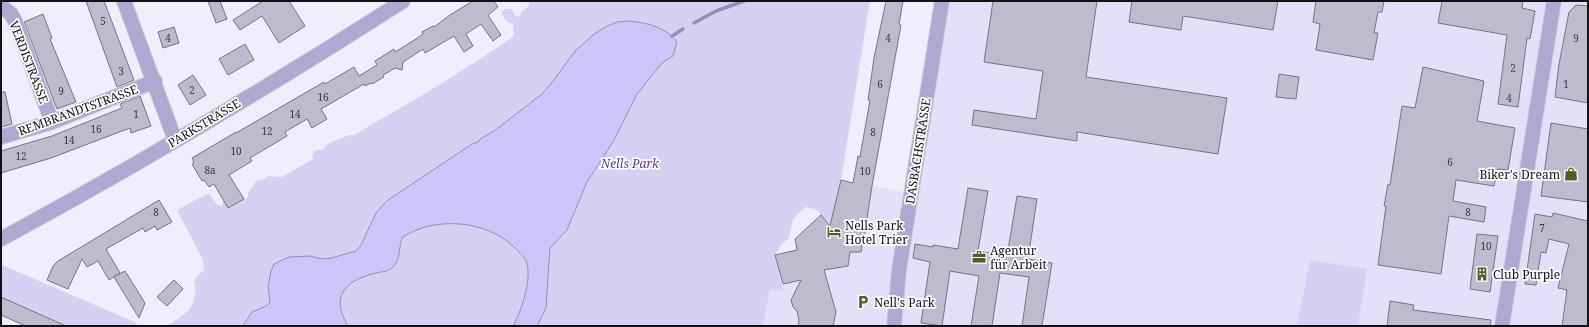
<svg xmlns="http://www.w3.org/2000/svg" width="1589" height="327" font-family="'Noto Serif',serif">
<style>
.built{fill:#e4e0fa}
.green{fill:#d6d1f2}
.water{fill:#cdc4fa;stroke:#958eb6}
.lines{fill:none;stroke-linecap:round;stroke-linejoin:round}
.stream{stroke:#958eb6;stroke-width:3.5}
.building{fill:#bdbbcd;stroke:#767384}
.minor-casing{stroke:#cccbd8;stroke-width:16}
.minor{stroke:#afa8d0;stroke-width:14}
.labels{text-anchor:middle;dominant-baseline:central;stroke-width:3.5;stroke-linejoin:round;paint-order:stroke}
.number-label{font-size:10px;fill:#3d3c44}
.street-label{font-size:12px;fill:#121117;stroke:#fdfdfd}
.park-label{font-size:12px;font-style:italic;fill:#58389e;stroke:#fdfdfd}
.poi-label{font-size:12px;fill:#121117;stroke:#fdfdfd;text-anchor:start}
</style>
<rect width="100%" height="100%" fill="#f0eefd"/>
<polygon class="built" points="935,1 1588,1 1588,326 765,326 763,324 770,290 783,290 783,284 775,255 797,250 795,239 821,215 830,226 841,180 904,192"/>
<g class="green">
<path d="M529,1H870L841,180L830,226L817,210L806,207L793,219L789,238L782,244L775,255L783,290H770L763,324L765,326H168L188,311L192,305L196,291L194,281L197,276L204,270L203,260L177,210L209,193L216,204L221,206L224,199H240L241,201L248,197V193L256,181L264,179L268,176L282,177L313,159L312,155L316,150H323L327,144L349,135H354C409,103 463,72 514,36L513,24L507,22L502,15V12L505,9H512L514,15L520,17L522,11L529,6Z"/>
<polygon points="1310,260 1367,269 1358,326 1297,326"/>
<polygon points="1,265 2,265 137,323 136,326 66,326 1,297"/>
</g>
<path class="water" d="M627,21C645,22 666,27 677,42L673,56L662,63L637,94L613,142L587,182L567,230L550,248L546,308L537,326H513C521,312 533,277 526,261C524,256 518,251 514,247C486,220 435,216 403,237C398,246 401,260 393,267C388,272 379,272 372,274C343,282 331,298 348,326H243L252,312L266,306L270,302L268,286L271,271L274,264L289,257L310,256L322,259L331,258L356,251L361,245L376,213L382,206L388,200L472,144L478,142L480,139L494,131L542,94L553,81L575,51L593,35L605,27L617,22Z"/>
<g class="lines">
<g class="stream">
<polyline points="694,23 716,11 744,1"/>
<polyline points="672,36 683,29"/>
</g>
</g>
<g class="building">
<polygon points="86,1 104,1 134,80 117,87"/>
<polygon points="208,1 220,1 227,19 216,23"/>
<polygon points="263,1 289,1 305,26 279,43 262,16 240,30 233,20"/>
<polygon points="473,1 494,1 498,7 488,15 501,35 493,41 481,24 466,34 473,46 464,52 454,36 425,53 423,49 403,62 402,70 395,68 383,75 384,77 372,84 371,83 365,86 364,84 321,109 327,119 312,128 307,119 285,132 287,136 250,158 252,161 229,175 244,199 228,208 214,184 209,187 204,180 202,181 192,164 194,163 192,158 236,132 236,133 324,82 325,84 354,67 359,76 377,65 375,61 394,49 395,52 416,39 423,34 422,32 433,26 434,27 450,15"/>
<polygon points="886,1 903,1 899,24 901,25 872,186 864,238 861,243 862,247 861,252 850,252 848,266 824,270 836,312 833,326 798,326 799,320 797,311 793,307 791,300 801,280 783,284 775,255 797,250 795,239 821,215 830,226 841,180 853,183 858,156 860,157 870,100 868,100 874,58"/>
<polygon points="993,1 1097,1 1086,77 1227,98 1218,154 1077,132 1077,141 972,125 974,110 1036,119 1043,71 984,62"/>
<polygon points="1132,1 1278,1 1273,30 1183,16 1181,30 1129,22"/>
<polygon points="1316,1 1384,1 1382,12 1378,12 1374,33 1378,33 1373,60 1316,50 1320,24 1313,22"/>
<polygon points="1442,1 1523,1 1522,8 1535,11 1530,39 1527,38 1518,107 1498,104 1507,35 1438,23"/>
<polygon points="1576,5 1588,6 1588,103 1555,97 1559,64 1569,12"/>
<polygon points="43,14 52,38 50,39 76,102 57,109 24,22"/>
<polygon points="174,27 179,43 163,48 158,32"/>
<polygon points="245,44 254,60 228,75 219,59"/>
<polygon points="1423,67 1484,81 1477,121 1515,128 1508,170 1498,169 1494,186 1456,180 1453,201 1486,207 1484,222 1449,216 1441,274 1378,265 1386,206 1384,206 1388,184 1390,185 1402,106 1415,108"/>
<polygon points="1279,74 1299,77 1296,99 1276,97"/>
<polygon points="193,75 206,95 190,105 178,85"/>
<polygon points="1,92 5,92 12,124 1,127"/>
<polygon points="140,96 151,126 131,133 130,128 51,158 1,173 1,151 52,136 122,108 120,104"/>
<polygon points="1551,123 1588,129 1588,202 1541,196"/>
<polygon points="968,188 988,191 978,251 1007,256 1017,196 1037,199 1028,259 1052,263 1042,326 1022,326 1029,277 1000,273 992,326 971,326 979,276 950,271 942,326 921,323 930,262 913,258 915,244 933,247 933,245 958,249"/>
<polygon points="159,200 172,222 157,230 155,226 145,232 143,228 106,249 120,273 109,280 98,261 87,267 82,259 68,289 47,280 53,266 58,261"/>
<polygon points="1553,213 1588,221 1588,326 1562,326 1567,290 1558,288 1569,244 1549,239 1546,253 1541,252 1536,285 1525,284 1535,214 1552,217"/>
<polygon points="1477,234 1498,236 1490,292 1470,289"/>
<polygon points="125,271 145,303 139,318 114,277"/>
<polygon points="174,280 183,289 167,306 157,297"/>
<polygon points="1,297 66,326 25,326 19,323 1,315"/>
<polygon points="1390,301 1414,305 1413,310 1491,320 1490,326 1387,326"/>
</g>
<g class="lines">
<g class="minor-casing">
<g id="minor">
<polyline points="124,1 175,140"/>
<polyline points="1,6 11,14 15,21 52,122"/>
<polyline points="1,137 52,122 155,81"/>
<path d="M1,239C138,165 272,85 403,1"/>
<polyline points="894,326 899,270 942,1"/>
<polyline points="1502,326 1554,1"/>
</g>
</g>
<use href="#minor" class="minor"/>
</g>
<defs>
<g id="shop-bare" transform="scale(1.08)"><path d="M-5-2.5h2.3a2.7 3.5 0 0 1 5.4 0H5L5.5 6h-11ZM-1.5-2.5h3a1.5 2.3 0 0 0-3 0Z" fill="#565a28" stroke="#fdfdfd" stroke-width="2.5" paint-order="stroke"/></g>
<g id="hotel-bare" transform="scale(1.08)"><path d="M-6-4.5h1.5V1H6V5H4.5V3h-9V5H-6ZM-4 0a1.8 1.8 0 1 1 3.6 0ZM.5 0V-2.5h3Q6-2.5 6 0Z" fill="#565a28" stroke="#fdfdfd" stroke-width="2.5" paint-order="stroke"/></g>
<g id="office-bare" transform="scale(1.08)"><path d="M-6-3h4V-5.5h4V-3h4V5H-6ZM-1-4.5V-3h2v-1.5ZM-6 0V1H6V0Z" fill="#565a28" stroke="#fdfdfd" stroke-width="2.5" paint-order="stroke"/></g>
<g id="building-bare" transform="scale(1.08)"><path d="M-4-6H4V6H1V3H-1V6H-4ZM-2.5-4.3h1.7v1.8h-1.7ZM.8-4.3h1.7v1.8H.8ZM-2.5-1h1.7V.8h-1.7ZM.8-1h1.7V.8H.8Z" fill="#565a28" stroke="#fdfdfd" stroke-width="2.5" paint-order="stroke"/></g>
<g id="parking-bare" transform="scale(1.08)"><path d="M-3.5-5.5H1a3.5 3.5 0 0 1 0 7H-1V5.5H-3.5ZM-1-3.4V-.6H.8a1.4 1.4 0 0 0 0-2.8Z" fill="#565a28" stroke="#fdfdfd" stroke-width="2.5" paint-order="stroke"/></g>
</defs>
<g fill-rule="evenodd">
<use href="#shop-bare" x="1571" y="174"/>
<use href="#hotel-bare" x="834" y="232"/>
<use href="#office-bare" x="979" y="257"/>
<use href="#building-bare" x="1482" y="274"/>
<use href="#parking-bare" x="863" y="302"/>
</g>
<g class="labels">
<g class="number-label">
<text x="103" y="21">5</text>
<text x="168" y="38">4</text>
<text x="888" y="38">4</text>
<text x="1576" y="38">9</text>
<text x="1513" y="68">2</text>
<text x="121" y="71">3</text>
<text x="880" y="84">6</text>
<text x="1566" y="84">1</text>
<text x="192" y="90">2</text>
<text x="61" y="91">9</text>
<text x="323" y="97">16</text>
<text x="1509" y="98">4</text>
<text x="136" y="114">1</text>
<text x="295" y="114">14</text>
<text x="96" y="129">16</text>
<text x="267" y="131">12</text>
<text x="873" y="132">8</text>
<text x="69" y="140">14</text>
<text x="236" y="151">10</text>
<text x="21" y="156">12</text>
<text x="1450" y="162">6</text>
<text x="210" y="170">8a</text>
<text x="865" y="171">10</text>
<text x="156" y="212">8</text>
<text x="1468" y="212">8</text>
<text x="1542" y="228">7</text>
<text x="1486" y="246">10</text>
</g>
<g class="street-label">
<text transform="translate(29 62) rotate(69)">VERDISTRASSE</text>
<text transform="translate(78 110) rotate(-20)">REMBRANDTSTRASSE</text>
<text transform="translate(204 123) rotate(-31)">PARKSTRASSE</text>
<text transform="translate(918 151) rotate(-81)">DASBACHSTRASSE</text>
</g>
<g class="park-label">
<text x="630" y="163">Nells Park</text>
</g>
<g class="poi-label">
<text x="1560" y="174" text-anchor="end">Biker's Dream</text>
<text x="845" y="225">Nells Park<tspan x="845" dy="14">Hotel Trier</tspan></text>
<text x="990" y="250">Agentur<tspan x="990" dy="14">für Arbeit</tspan></text>
<text x="1493" y="274">Club Purple</text>
<text x="874" y="302">Nell's Park</text>
</g>
</g>
<rect width="1589" height="327" fill="none" stroke="#121117" stroke-width="4"/>
</svg>
